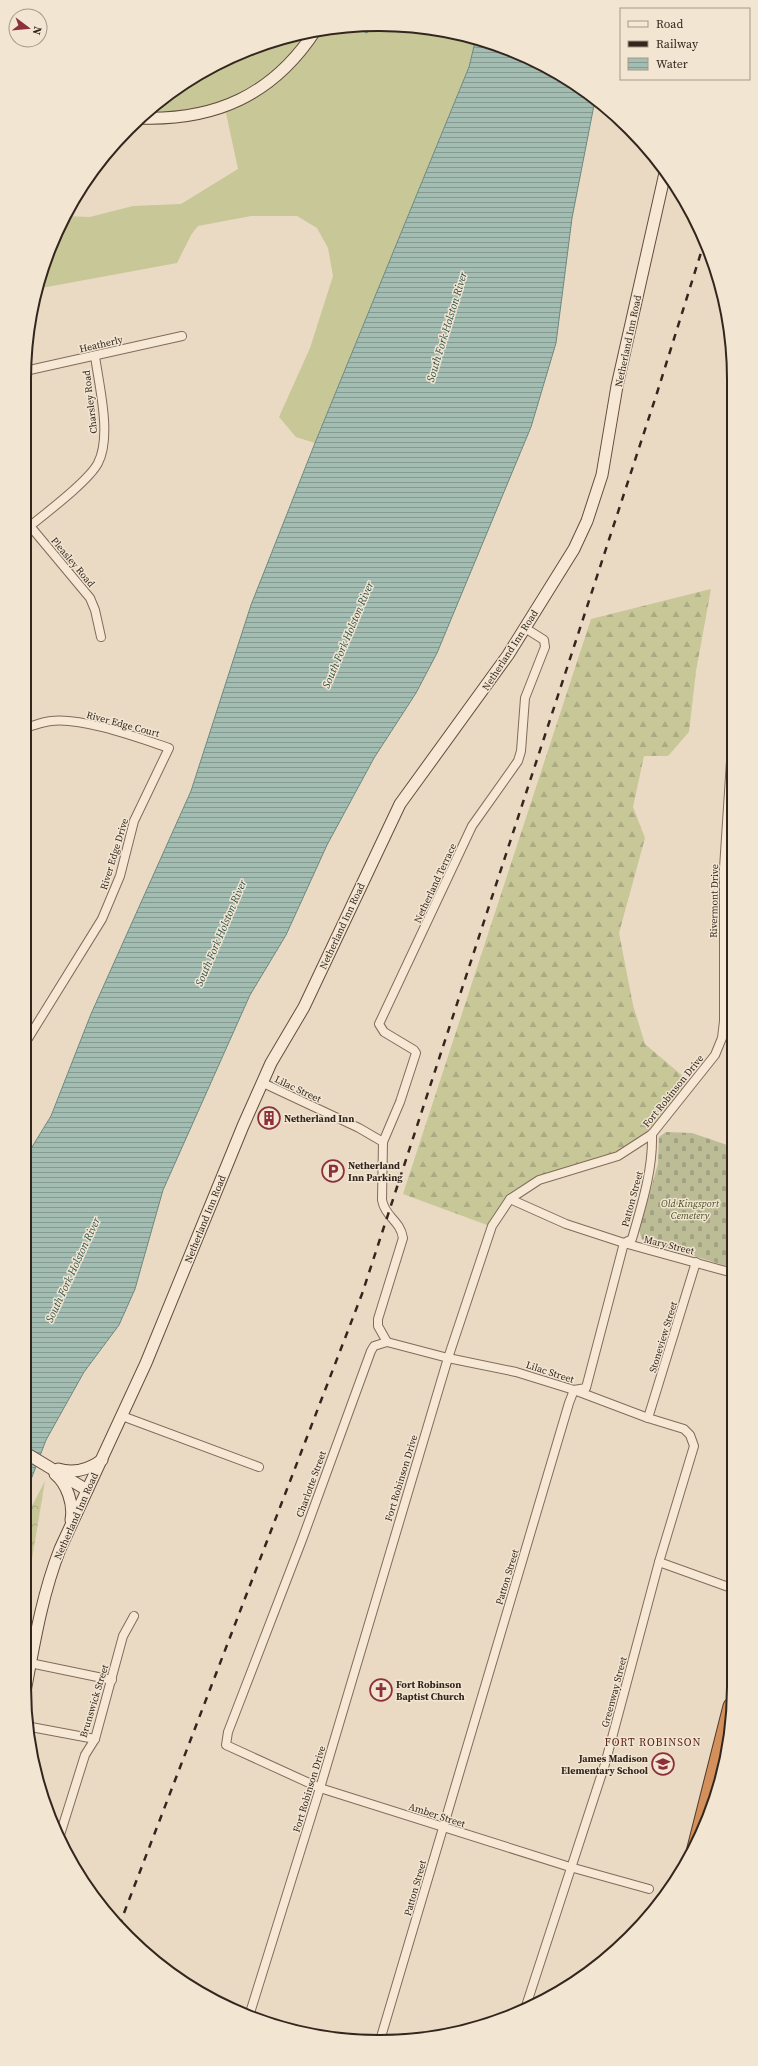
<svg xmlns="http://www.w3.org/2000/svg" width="758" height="2066" font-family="'Source Serif 4',serif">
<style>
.grass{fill:#c7c798}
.forest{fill:url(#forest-firs)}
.cemetery{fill:url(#cemetery-stones)}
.park{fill:url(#park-crowns)}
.water{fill:url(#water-rules);stroke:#6c8a7f}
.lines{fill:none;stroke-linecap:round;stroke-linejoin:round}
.street-casing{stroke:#826b5b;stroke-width:10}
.secondary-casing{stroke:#644d3e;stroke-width:13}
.highway-casing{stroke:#503b2f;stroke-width:17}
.street{stroke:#f6e8d5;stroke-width:8}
.secondary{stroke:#f6e8d5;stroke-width:11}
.highway{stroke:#d3905a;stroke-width:15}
.rail{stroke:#33261e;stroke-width:2.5;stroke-dasharray:7 7;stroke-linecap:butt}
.labels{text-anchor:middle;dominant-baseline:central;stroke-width:3;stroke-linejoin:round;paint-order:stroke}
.street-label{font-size:10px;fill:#33261e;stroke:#f2e5d1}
.poi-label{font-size:10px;font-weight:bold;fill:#33261e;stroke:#f2e5d1;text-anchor:start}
.park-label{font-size:10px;font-style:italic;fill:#494e26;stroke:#f2e5d1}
.water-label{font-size:11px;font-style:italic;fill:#2e524c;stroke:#f2e5d1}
.neighbourhood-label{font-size:11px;letter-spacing:1px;fill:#5c2721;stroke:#f2e5d1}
.rim{fill:none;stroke:#33261e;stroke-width:2}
</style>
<defs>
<pattern id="forest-firs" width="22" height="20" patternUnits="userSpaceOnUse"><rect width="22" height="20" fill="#c7c798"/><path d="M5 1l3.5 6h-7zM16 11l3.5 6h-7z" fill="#abab83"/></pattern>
<pattern id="cemetery-stones" width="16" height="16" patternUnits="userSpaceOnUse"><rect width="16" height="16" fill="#bcbc96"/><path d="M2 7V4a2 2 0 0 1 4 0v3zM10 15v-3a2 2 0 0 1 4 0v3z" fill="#a2a181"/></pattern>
<pattern id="park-crowns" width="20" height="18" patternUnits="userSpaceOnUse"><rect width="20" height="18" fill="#c7c798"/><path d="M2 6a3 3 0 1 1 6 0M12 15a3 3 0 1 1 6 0" fill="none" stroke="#abab83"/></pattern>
<pattern id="water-rules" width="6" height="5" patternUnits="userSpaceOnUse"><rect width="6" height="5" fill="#a4bdb3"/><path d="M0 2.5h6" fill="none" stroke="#869991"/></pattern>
</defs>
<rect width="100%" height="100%" fill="#eadac3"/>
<path class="grass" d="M402,25L476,38L469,67L315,443L296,437L279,417L310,348L333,276L328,248L317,228L297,216H251L198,226L191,235L177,263L36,289L64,216L90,217L133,206L181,204L238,169L226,113L171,124L133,125C183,72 261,38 332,27C355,24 380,26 402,25Z"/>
<polygon class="forest" points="711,589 696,671 689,732 668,756 644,756 633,807 645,838 619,933 633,1005 645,1044 692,1084 636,1146 539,1180 510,1199 487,1225 403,1194 591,619"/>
<polygon class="cemetery" points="666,1132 692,1133 733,1147 733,1268 642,1240 639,1230 658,1164 659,1137"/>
<polygon class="park" points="45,1481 24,1607 24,1521"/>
<g class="water">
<polygon points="352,26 370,26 367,33"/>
<polygon points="476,38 576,84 595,100 572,218 556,343 531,427 437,653 416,693 374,758 327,845 286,935 250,995 163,1190 135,1289 119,1325 84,1372 46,1440 24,1498 24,1160 51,1116 91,1014 191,791 251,605 315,443 469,67"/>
</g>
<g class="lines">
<g class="street-casing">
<g id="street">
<polyline points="25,371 182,336"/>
<polyline points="30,526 90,598 95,610 101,637"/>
<path d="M24,531C42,516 89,481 98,463C112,436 99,386 95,356"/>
<path d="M24,728C33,726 42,722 51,721C82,717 139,738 169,748L134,821L120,876L102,919L24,1045"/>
<path d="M263,1083L359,1128L383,1142L382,1200C385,1217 400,1220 403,1238L378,1319V1326L387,1342L374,1346L371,1351L302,1540L228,1732L226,1745L320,1788L570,1867L649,1889"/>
<polyline points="383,1142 400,1102 416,1053 414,1050 384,1032 379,1024 472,826 518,761 521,751 525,698 545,647 544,640 525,628"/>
<polyline points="510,1199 566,1224 624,1243 733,1273"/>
<polyline points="387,1342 448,1358 516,1372 574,1390 648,1418 684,1429 690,1435 694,1446 659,1562 605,1764 525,2009"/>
<polyline points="122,1416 259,1467"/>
<polyline points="648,1418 696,1262"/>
<polyline points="659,1562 734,1589"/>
<polyline points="30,1663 112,1680"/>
<polyline points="31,1727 95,1739"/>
<polyline points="59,1838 85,1755 95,1739 123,1636 134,1616"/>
<polyline points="249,2016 320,1788 448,1358 492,1226 510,1199 539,1180 618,1156 652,1134 715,1055 722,1038 724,1021 724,868 732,746"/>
<path d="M381,2037L569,1403L574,1390L586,1388L624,1243L632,1239C642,1204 653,1170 652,1134"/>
</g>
</g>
<g class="secondary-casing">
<g id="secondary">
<path d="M139,118C215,121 273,95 315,31"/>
<polyline points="24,1452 87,1490"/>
<path d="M58,1469C74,1474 88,1470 102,1460"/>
<path d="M55,1474C67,1484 74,1504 71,1520"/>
<path d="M25,1692C34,1644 42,1595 60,1549L146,1363L243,1126L271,1063L304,1007L400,804L508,655L574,549L587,521L602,475L617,386L665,173"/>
</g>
</g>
<g class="highway-casing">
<polyline id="highway" points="695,1848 731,1706"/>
</g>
<use href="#street" class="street"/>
<use href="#secondary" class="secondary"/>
<use href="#highway" class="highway"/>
<polyline class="rail" points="119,1926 362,1294 657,393 704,243"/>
</g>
<defs>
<g id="building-ring" transform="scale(1.15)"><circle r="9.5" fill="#f2e5d1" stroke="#8c303b" stroke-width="1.5"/><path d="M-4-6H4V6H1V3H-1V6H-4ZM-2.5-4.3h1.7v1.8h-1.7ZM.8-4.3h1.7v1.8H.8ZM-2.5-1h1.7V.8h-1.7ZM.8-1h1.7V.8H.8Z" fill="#8c303b"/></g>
<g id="parking-ring" transform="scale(1.15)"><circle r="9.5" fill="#f2e5d1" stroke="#8c303b" stroke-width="1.5"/><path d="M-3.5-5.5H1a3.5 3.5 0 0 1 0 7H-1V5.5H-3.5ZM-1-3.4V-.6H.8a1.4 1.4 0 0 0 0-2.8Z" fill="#8c303b"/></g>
<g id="church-ring" transform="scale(1.15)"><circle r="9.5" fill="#f2e5d1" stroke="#8c303b" stroke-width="1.5"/><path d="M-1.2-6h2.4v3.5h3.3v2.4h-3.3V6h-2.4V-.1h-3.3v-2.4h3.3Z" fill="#8c303b"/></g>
<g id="school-ring" transform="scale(1.15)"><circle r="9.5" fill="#f2e5d1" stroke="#8c303b" stroke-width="1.5"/><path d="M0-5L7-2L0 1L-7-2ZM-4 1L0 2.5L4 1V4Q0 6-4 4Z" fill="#8c303b"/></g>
</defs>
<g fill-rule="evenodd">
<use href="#building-ring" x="269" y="1118"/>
<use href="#parking-ring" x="333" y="1171"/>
<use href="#church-ring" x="381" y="1690"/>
<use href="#school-ring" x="663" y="1764"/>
</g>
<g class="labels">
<g class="street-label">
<text transform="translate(628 341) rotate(-78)">Netherland Inn Road</text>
<text transform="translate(101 344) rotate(-13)">Heatherly</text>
<text transform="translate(90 402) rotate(-97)">Charsley Road</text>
<text transform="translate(73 562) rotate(50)">Pleasley Road</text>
<text transform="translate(510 650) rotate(-57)">Netherland Inn Road</text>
<text transform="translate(123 724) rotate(15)">River Edge Court</text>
<text transform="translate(114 854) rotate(-73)">River Edge Drive</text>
<text transform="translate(435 883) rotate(-65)">Netherland Terrace</text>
<text transform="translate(714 901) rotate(-89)">Rivermont Drive</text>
<text transform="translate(342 926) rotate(-65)">Netherland Inn Road</text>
<text transform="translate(298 1089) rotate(25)">Lilac Street</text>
<text transform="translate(673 1091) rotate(-51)">Fort Robinson Drive</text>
<text transform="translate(632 1199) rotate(-75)">Patton Street</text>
<text transform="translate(205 1219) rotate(-68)">Netherland Inn Road</text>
<text transform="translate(669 1245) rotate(14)">Mary Street</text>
<text transform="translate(663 1337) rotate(-73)">Stoneview Street</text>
<text transform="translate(550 1372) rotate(18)">Lilac Street</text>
<text transform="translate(401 1478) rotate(-73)">Fort Robinson Drive</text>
<text transform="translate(311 1484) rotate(-70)">Charlotte Street</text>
<text transform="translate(76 1516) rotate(-66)">Netherland Inn Road</text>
<text transform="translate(507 1577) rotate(-73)">Patton Street</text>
<text transform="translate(614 1692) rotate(-75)">Greenway Street</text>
<text transform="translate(94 1701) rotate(-73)">Brunswick Street</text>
<text transform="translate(309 1789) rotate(-73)">Fort Robinson Drive</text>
<text transform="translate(437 1815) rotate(18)">Amber Street</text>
<text transform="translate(415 1888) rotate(-74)">Patton Street</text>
</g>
<g class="poi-label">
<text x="284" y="1118">Netherland Inn</text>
<text x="348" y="1165">Netherland<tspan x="348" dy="12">Inn Parking</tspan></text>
<text x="396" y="1684">Fort Robinson<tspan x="396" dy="12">Baptist Church</tspan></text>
<text x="648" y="1758" text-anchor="end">James Madison<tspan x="648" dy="12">Elementary School</tspan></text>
</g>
<g class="park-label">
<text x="690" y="1203">Old Kingsport<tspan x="690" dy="12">Cemetery</tspan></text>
</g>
<g class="water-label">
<text transform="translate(447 327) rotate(-73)">South Fork Holston River</text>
<text transform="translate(348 635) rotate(-67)">South Fork Holston River</text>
<text transform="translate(221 933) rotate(-67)">South Fork Holston River</text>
<text transform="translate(73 1270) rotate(-65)">South Fork Holston River</text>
</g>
<g class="neighbourhood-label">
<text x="653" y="1742">FORT ROBINSON</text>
</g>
</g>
<path d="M0 0H758V2066H0ZM379 31H379A348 348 0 0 1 727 379V1687A348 348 0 0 1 379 2035H379A348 348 0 0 1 31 1687V379A348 348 0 0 1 379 31Z" fill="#f2e5d1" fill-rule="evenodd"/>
<path class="rim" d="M379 31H379A348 348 0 0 1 727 379V1687A348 348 0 0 1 379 2035H379A348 348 0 0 1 31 1687V379A348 348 0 0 1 379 31Z"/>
<rect x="620" y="8" width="130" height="72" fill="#f2e5d1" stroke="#a69989"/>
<rect x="628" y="21" width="20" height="6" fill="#f6e8d5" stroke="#a69989"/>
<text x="656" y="28" font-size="12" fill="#33261e">Road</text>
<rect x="628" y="41" width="20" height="6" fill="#33261e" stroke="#a69989"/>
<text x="656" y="48" font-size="12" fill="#33261e">Railway</text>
<rect x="628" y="58" width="20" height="12" fill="url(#water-rules)" stroke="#a69989"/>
<text x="656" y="68" font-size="12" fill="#33261e">Water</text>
<g transform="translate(28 28) rotate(106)"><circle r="19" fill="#f2e5d1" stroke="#a69989"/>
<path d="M0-3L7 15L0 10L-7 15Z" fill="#8c303b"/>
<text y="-6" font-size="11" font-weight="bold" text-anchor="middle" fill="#33261e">N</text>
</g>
</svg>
